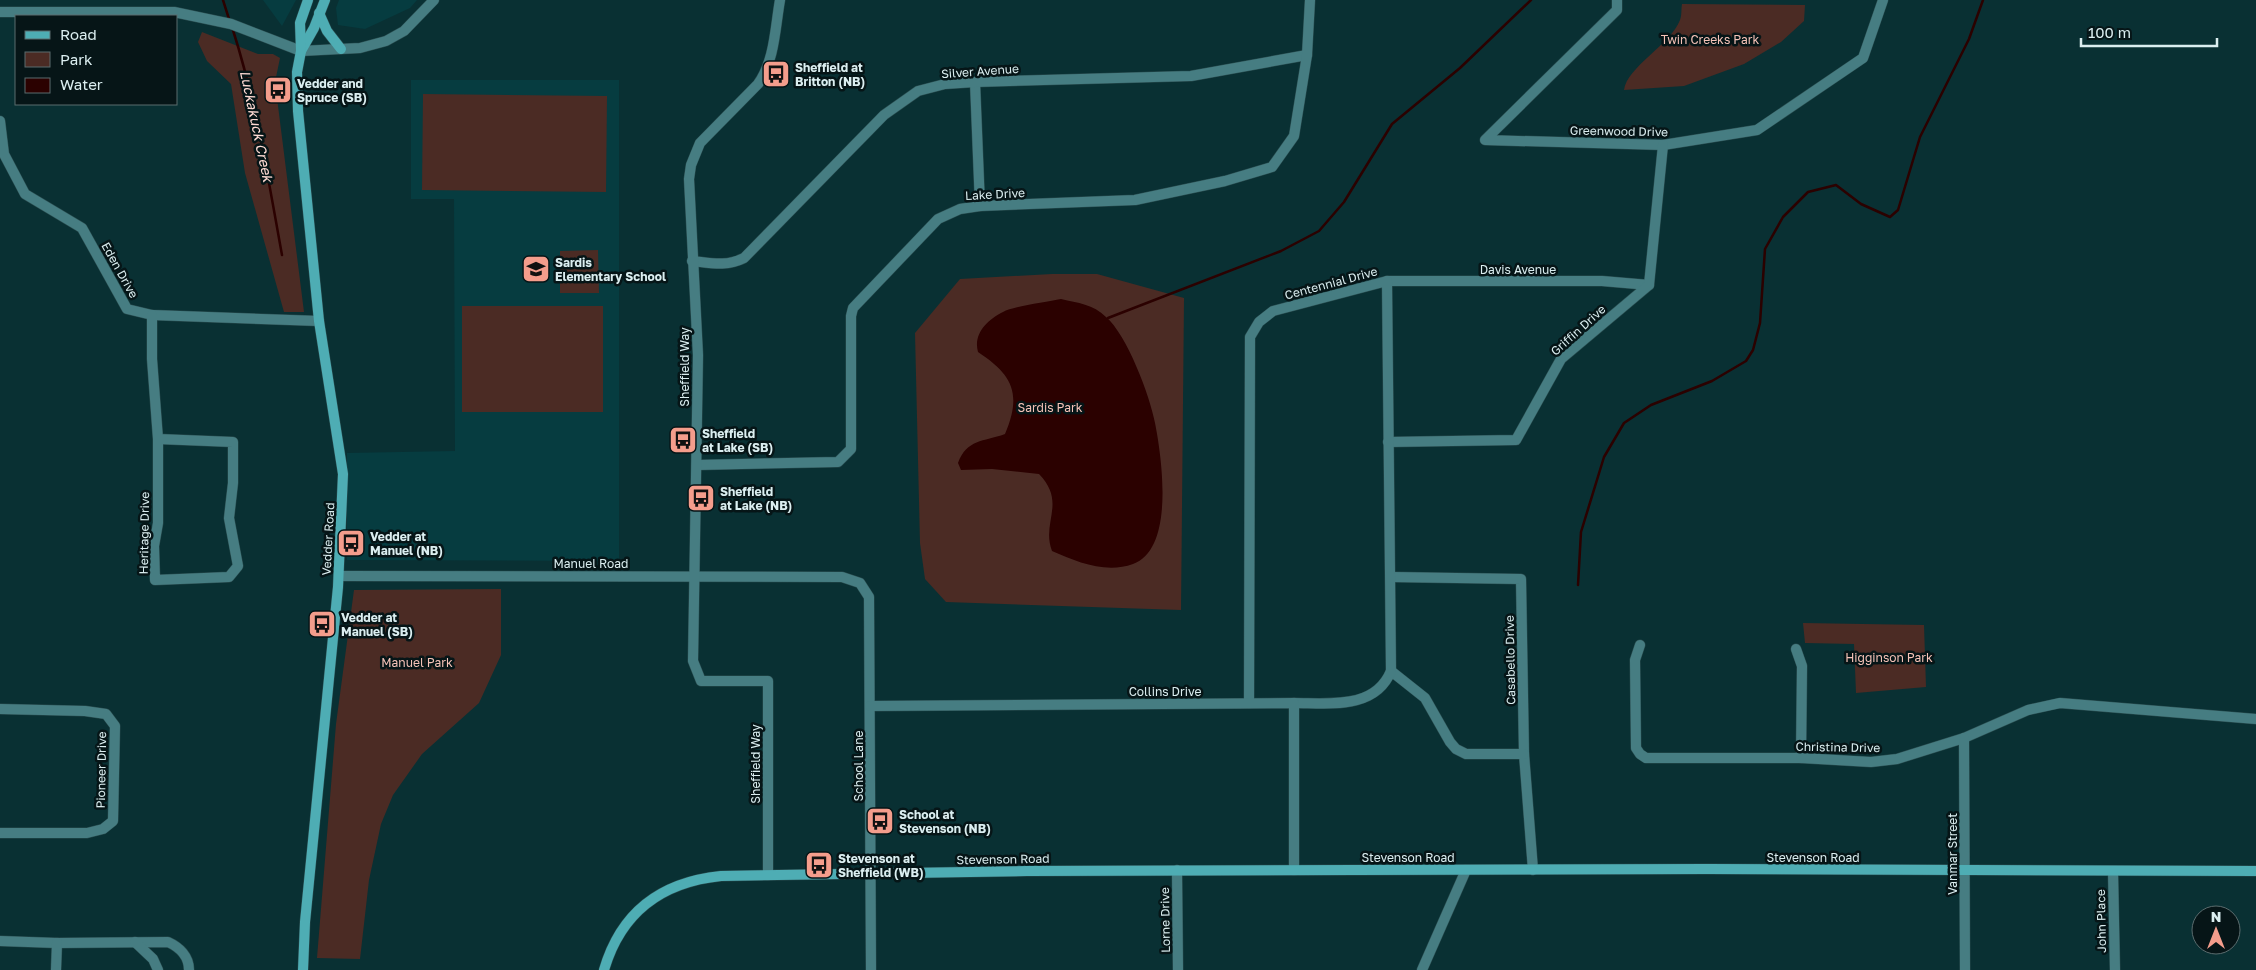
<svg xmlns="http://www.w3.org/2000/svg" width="2256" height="970" font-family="'Golos Text',sans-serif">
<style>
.built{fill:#063c40}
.green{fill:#4b2b24}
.water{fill:#2b0100}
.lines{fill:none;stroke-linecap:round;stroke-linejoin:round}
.stream{stroke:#2b0100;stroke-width:2.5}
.street-casing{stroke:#2b4e51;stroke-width:11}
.secondary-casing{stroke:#2b4e51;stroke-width:11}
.street{stroke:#467d82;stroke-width:10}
.secondary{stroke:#4eadb4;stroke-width:10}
.labels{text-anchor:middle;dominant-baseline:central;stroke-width:5;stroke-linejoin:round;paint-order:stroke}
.park-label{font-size:12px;fill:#f6c3b8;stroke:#061517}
.poi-label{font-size:12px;font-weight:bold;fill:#dbeef0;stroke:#061517;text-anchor:start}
.street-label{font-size:12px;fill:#dbeef0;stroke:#061517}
.water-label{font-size:14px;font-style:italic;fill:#fedad3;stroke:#061517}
</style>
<rect width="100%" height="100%" fill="#093033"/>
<g class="built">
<polygon points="263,0 296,0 282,26"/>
<polygon points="339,0 417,0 410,8 365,29 338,25 336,8"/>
<polygon points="411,80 619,80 619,561 347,560 347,453 455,451 454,199 411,199"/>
</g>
<g class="green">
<path d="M1682,4L1805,5L1804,21L1781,42L1744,64L1684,86L1624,90C1627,67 1671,44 1680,20C1682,15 1681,9 1682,4Z"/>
<polygon points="202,32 258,54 273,54 280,58 275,82 304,312 284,312 245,173 231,84 207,61 198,42"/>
<polygon points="423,94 607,96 606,192 422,190"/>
<polygon points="598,250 599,293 560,293 560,251"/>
<polygon points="1052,274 1097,274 1184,298 1181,610 946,602 925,579 920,543 915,333 960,279"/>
<rect x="462" y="306" width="141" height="106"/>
<polygon points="501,589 501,655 479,703 422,754 393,795 381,824 369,880 360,959 317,958 336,724 354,590"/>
<polygon points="1803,623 1924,625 1926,687 1856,693 1854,644 1805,643"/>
</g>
<path class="water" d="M1061,299C1078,303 1093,304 1106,317C1127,335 1150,396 1155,423C1162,458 1175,549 1133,564C1106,574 1077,562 1052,551C1041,522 1067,503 1039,474L992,469L961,470L958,463C967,439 983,442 1005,434C1022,394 1013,375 978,352C973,334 987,320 1003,312C1014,306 1047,302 1061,299Z"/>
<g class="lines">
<g class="stream">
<polyline points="223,0 229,19"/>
<path d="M232,27C256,101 268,178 282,255"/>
<polyline points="1108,318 1281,251 1319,231 1344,202 1392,124 1460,68 1531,0"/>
<polyline points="1578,585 1581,532 1604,457 1624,423 1651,405 1712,381 1746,361 1753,350 1760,323 1765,249 1783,217 1808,192 1836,185 1861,204 1890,217 1898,210 1920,137 1969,39 1983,0"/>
</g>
<g class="street-casing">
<g id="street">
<polyline points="1617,0 1617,10 1485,140 1663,145 1757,130 1863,58 1883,0"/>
<polyline points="0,12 174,12 231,24 301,51 360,48 386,41 404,31 434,0"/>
<polyline points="975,82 980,206"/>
<polyline points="0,121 4,154 25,194 82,228 127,309 152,315 319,321"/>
<path d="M692,261C711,263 726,267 744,258L884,115L918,91L945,84L975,82L1191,76L1307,55"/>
<polyline points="1387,281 1602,281 1649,285"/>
<polyline points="152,315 152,359 158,439 158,523 154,546 155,580 229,577 238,566 229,518 233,483 233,442 158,439"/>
<polyline points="1388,442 1516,440 1561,359 1649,285 1663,145"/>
<polyline points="697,465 838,462 851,449 851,316 853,308 938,219 960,209 980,206 1135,200 1225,181 1272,167 1294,136 1307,55 1310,0"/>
<polyline points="339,576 842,577 860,583 869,597 871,970"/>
<polyline points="1391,577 1521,579 1524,754 1533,870"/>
<polyline points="1640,645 1635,660 1636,748 1640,754 1646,758 1801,758 1871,762 1897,759 1964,738 2028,710 2060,703 2256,719"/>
<polyline points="1796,649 1802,666 1801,758"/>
<polyline points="1391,671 1425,698 1450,742 1456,749 1466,754 1524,754"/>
<path d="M1249,703L1250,337L1259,322L1273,311L1387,281L1391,671C1375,710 1329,703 1294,703"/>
<polyline points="870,706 1294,703 1294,870"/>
<polyline points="0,709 85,711 106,714 115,726 113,821 103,829 87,833 0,833"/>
<polyline points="1964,738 1965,970"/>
<polyline points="1177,870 1178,970"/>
<polyline points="2113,871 2115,970"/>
<path d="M768,875V681H701L693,661L698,355L689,179L691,165L700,143L758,84C775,60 775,28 780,0"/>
<path d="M0,941L57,943L168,942C179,947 189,956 189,970"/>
<polyline points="135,942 153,959 158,970"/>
<polyline points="56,970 57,943"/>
<polyline points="1422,970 1466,870"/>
</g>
</g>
<g class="secondary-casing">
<g id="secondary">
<polyline points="319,13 327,31 341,49"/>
<polyline points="301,51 314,28 325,0"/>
<polyline points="303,970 305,922 338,587 343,474 319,321 298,111 297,72 301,51 300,23 308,0"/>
<path d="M604,970C621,912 662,882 721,876L1027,871L1707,869L2256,871"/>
</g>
</g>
<use href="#street" class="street"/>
<use href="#secondary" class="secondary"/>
</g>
<defs>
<g id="bus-square" transform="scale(1.4375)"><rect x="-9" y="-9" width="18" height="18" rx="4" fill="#f49d8c" stroke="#061517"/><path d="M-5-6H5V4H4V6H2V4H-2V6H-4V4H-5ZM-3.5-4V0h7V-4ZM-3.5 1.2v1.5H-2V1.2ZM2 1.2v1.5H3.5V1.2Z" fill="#111"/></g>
<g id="school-square" transform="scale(1.4375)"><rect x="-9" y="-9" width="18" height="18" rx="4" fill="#f49d8c" stroke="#061517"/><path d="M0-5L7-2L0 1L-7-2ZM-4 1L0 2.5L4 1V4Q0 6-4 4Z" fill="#111"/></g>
</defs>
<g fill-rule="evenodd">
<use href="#bus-square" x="776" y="74"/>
<use href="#bus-square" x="278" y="90"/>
<use href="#school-square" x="536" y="269"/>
<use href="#bus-square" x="683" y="440"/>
<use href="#bus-square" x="701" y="498"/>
<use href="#bus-square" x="351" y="543"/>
<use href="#bus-square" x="322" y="624"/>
<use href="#bus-square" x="880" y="821"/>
<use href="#bus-square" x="819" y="865"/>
</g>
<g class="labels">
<g class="park-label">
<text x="1710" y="39">Twin Creeks Park</text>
<text x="1050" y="407">Sardis Park</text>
<text x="1889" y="657">Higginson Park</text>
<text x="417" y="662">Manuel Park</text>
</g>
<g class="poi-label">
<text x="795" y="67">Sheffield at<tspan x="795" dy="14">Britton (NB)</tspan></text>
<text x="297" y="83">Vedder and<tspan x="297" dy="14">Spruce (SB)</tspan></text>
<text x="555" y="262">Sardis<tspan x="555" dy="14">Elementary School</tspan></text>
<text x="702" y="433">Sheffield<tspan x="702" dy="14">at Lake (SB)</tspan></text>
<text x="720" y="491">Sheffield<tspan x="720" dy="14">at Lake (NB)</tspan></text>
<text x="370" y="536">Vedder at<tspan x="370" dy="14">Manuel (NB)</tspan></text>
<text x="341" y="617">Vedder at<tspan x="341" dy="14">Manuel (SB)</tspan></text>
<text x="899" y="814">School at<tspan x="899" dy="14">Stevenson (NB)</tspan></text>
<text x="838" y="858">Stevenson at<tspan x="838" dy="14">Sheffield (WB)</tspan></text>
</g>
<g class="street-label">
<text transform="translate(980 71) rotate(-4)">Silver Avenue</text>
<text transform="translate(1619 131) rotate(1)">Greenwood Drive</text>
<text transform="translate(995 194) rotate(-3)">Lake Drive</text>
<text x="1518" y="269">Davis Avenue</text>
<text transform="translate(120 270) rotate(61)">Eden Drive</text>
<text transform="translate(1331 283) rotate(-15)">Centennial Drive</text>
<text transform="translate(1578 330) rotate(-42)">Griffin Drive</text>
<text transform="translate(684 367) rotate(-90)">Sheffield Way</text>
<text transform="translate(144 533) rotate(-89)">Heritage Drive</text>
<text transform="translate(328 539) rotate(-87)">Vedder Road</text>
<text x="591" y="563">Manuel Road</text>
<text transform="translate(1510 660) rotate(-91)">Casabello Drive</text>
<text x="1165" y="691">Collins Drive</text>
<text transform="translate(1838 747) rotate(1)">Christina Drive</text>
<text transform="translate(755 764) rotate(-90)">Sheffield Way</text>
<text transform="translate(858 766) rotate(-90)">School Lane</text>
<text transform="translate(101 770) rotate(-89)">Pioneer Drive</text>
<text transform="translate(1952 854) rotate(-90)">Vanmar Street</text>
<text x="1408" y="857">Stevenson Road</text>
<text x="1813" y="857">Stevenson Road</text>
<text transform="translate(1003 859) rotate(-1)">Stevenson Road</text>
<text transform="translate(1165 920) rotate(-91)">Lorne Drive</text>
<text transform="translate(2101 921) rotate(-91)">John Place</text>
</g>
<g class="water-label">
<text transform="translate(257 126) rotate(78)">Luckakuck Creek</text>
</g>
</g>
<rect x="15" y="15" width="162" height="90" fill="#061517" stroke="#5b6c6e"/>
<rect x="25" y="31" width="25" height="8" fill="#4eadb4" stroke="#5b6c6e"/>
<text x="60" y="40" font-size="15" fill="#dbeef0">Road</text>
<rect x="25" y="52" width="25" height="15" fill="#4b2b24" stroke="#5b6c6e"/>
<text x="60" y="65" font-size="15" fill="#dbeef0">Park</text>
<rect x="25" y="78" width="25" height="15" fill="#2b0100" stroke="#5b6c6e"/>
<text x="60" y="90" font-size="15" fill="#dbeef0">Water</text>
<g transform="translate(2216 930)"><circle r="24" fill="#061517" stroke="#5b6c6e"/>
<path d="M0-4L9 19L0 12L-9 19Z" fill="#f49d8c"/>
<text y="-8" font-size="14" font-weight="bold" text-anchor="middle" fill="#dbeef0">N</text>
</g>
<path d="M2081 38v8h136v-8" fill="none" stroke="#dbeef0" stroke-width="2.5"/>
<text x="2088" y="38" font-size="15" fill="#dbeef0" stroke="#061517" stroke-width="4" paint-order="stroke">100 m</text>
</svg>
